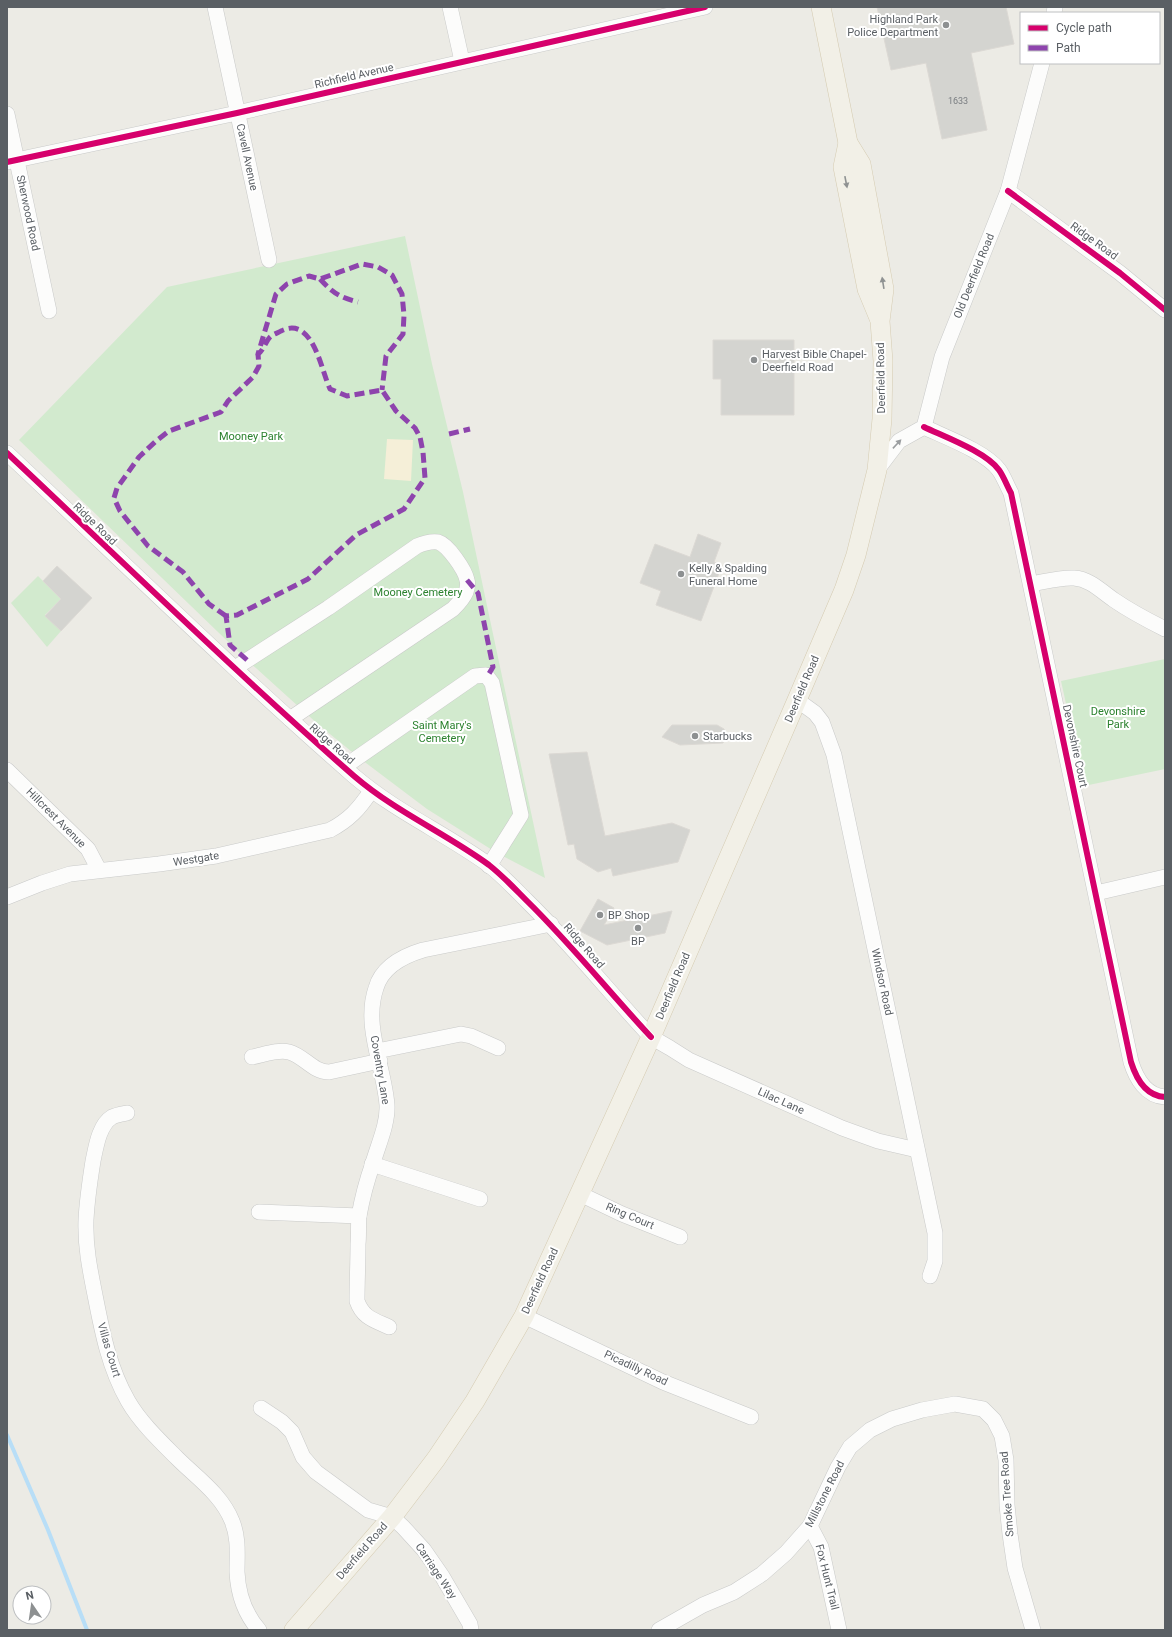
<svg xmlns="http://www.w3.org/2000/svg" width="1172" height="1637" font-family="Roboto,sans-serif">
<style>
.green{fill:#d2eace}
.sand{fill:#f5efd8}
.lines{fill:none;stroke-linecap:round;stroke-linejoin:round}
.stream{stroke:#b8def7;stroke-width:4}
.building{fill:#d4d4d0;stroke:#dcd9d4}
.minor-casing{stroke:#c9cac9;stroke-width:16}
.major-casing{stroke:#d5cbb1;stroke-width:20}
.minor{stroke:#fcfcfb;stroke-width:15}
.major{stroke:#f2f0e7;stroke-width:19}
.quiet{stroke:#8e44ad;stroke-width:5;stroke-dasharray:10 5;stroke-linecap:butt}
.cycleway-casing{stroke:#fff;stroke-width:8}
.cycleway{stroke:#d6006c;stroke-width:6}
.oneway{fill:#8f9292}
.oneway2{fill:#9b9ea0}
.poi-dot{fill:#8d9091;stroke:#fff;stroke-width:1.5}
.labels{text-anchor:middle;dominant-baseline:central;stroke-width:4;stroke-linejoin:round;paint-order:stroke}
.number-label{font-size:9px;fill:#797d80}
.poi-label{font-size:11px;fill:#5a5f64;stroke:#fff;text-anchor:start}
.street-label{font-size:11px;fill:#5a5f64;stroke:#fff}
.park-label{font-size:11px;fill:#2c822f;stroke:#fff}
</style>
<rect width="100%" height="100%" fill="#ecebe5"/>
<g class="green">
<polygon points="405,236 432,364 463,492 489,615 545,878 497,853 427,809 362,760 320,726 247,660 19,440 167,287"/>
<polygon points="38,576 61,599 45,615 61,631 47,647 11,603"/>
<polygon points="1165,659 1165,769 1084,786 1061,681"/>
</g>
<polygon class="sand" points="387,439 413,440 411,481 384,479"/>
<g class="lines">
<polyline class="stream" points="7,1435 48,1530 87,1630"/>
</g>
<g class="building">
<polygon points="877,7 1006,7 1014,44 971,53 987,130 942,139 926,63 891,70"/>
<polygon points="713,340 794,340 794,415 721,415 721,379 713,379"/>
<polygon points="698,534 721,543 714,562 722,565 701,621 656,605 661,591 640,583 655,544 690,557"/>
<polygon points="57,566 92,598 61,631 45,616 61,599 43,581"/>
<polygon points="672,725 717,725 724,729 726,737 723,743 680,745 662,737"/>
<polygon points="587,752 605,836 672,823 690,830 678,862 613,876 611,868 598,872 577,859 574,844 568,845 549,754"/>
<polygon points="598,899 614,908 604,925 672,911 665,933 607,945 580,931"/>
</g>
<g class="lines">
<g class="minor-casing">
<g id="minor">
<polyline points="215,7 269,260"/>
<polyline points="450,7 462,61"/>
<polyline points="1054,13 1055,7"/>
<polyline points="7,114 49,311"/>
<polyline points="7,162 237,113 705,7"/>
<polyline points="1008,191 1120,273 1165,310"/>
<path d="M924,427C945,437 986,452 999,470C1004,477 1007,486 1011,493L1131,1062C1136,1078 1146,1096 1165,1097"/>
<path d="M7,453C122,561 235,672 354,776C396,812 445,833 489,865C503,876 515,889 527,901C571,944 609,992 651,1037L670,1048L689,1060L842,1128L878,1141L917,1150"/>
<polyline points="877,470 899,441 924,427 942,357 1008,191 1042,63"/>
<path d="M1031,584C1044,582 1060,577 1074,578C1090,579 1101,591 1114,600C1130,611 1147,620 1165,629"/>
<path d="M235,668L328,608L417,546C424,543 430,541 438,542C448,545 465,570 467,580C468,583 467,589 466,592C463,599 458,604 453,609L290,719"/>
<polyline points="797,700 815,713 822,722 834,755 935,1233 935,1261 930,1276"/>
<polyline points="344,767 475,676 486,675 492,683 521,815 489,866"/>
<polyline points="7,770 88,849 99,870"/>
<polyline points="1096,893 1165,877"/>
<path d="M7,897L42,883L70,874L159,864L216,856L330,830C349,820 359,809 371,791"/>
<polyline points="377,1051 461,1034 471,1036 498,1048"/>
<path d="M252,1057C263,1055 278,1049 289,1052C304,1056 313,1072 329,1072L380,1061"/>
<path d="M127,1113C122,1114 116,1115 112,1117C99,1125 96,1147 93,1161C90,1180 87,1200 86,1220C85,1246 90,1270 95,1295C102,1331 109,1368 128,1401C140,1422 160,1441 177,1458C197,1478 221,1494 232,1521C239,1538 237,1555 237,1572C238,1593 245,1614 259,1630"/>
<polyline points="372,1164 480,1199"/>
<polyline points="580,1194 622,1214 680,1237"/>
<polyline points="259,1212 359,1216"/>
<polyline points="524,1316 663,1382 751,1417"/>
<path d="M389,1327C374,1320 363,1318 357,1301C357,1282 358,1263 358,1244C359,1235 358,1225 359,1216C362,1199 367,1180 373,1163C378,1145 388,1124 387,1105C384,1066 363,1026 376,988C382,967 403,956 423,950L551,924"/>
<polyline points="261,1408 282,1422 292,1432 303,1457 316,1472 368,1510 392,1517 403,1527 424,1550 442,1576 470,1624 471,1630"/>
<polyline points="810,1526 821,1547 839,1630"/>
<polyline points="659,1630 703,1605 734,1592 762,1574 786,1553 810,1526 838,1467 850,1447 870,1430 892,1419 922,1410 955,1404 983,1409 994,1420 1002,1436 1006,1460 1007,1505 1010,1534 1015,1568 1033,1630"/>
</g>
</g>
<g class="major-casing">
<g id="major">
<polyline points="848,143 843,167 867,289 879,318"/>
<polyline points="294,1630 392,1517 436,1459 475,1401 524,1316 651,1037 797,700 844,590 856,555 877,470 882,419 883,361 880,321 884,289 861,164 848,143 821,7"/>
</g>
</g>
<use href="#minor" class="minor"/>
<use href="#major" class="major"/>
<g class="quiet">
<path d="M320,279C333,293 339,297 358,302"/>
<polyline points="449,434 470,429"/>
<polyline points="467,580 478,593 493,667 487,677"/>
<polyline points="226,616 209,604 183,572 148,546 120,511 114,498 117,488 139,457 156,441 169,431 221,412 228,401 253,377 259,366 258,354"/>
<path d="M247,660L230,645L226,616L237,615L308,579L356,535L404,509L425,478L423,452L420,437L415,428L396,411L382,390L347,396L330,389C321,370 313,315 281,331C278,333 273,334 270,337C265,342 264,350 258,354L276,294L287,284L309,276L320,279L362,264L378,267L392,275L402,294L404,315L403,334L386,356L382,390"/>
</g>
<g class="cycleway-casing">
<g id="cycleway">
<polyline points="7,162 237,113 705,7"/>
<polyline points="1008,191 1120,273 1165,310"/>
<path d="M924,427C945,437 986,452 999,470C1004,477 1007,486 1011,493L1131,1062C1136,1078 1146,1096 1165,1097"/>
<path d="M7,453C122,561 235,672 354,776C396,812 445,833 489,865C503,876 515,889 527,901C571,944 609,992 651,1037"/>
</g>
</g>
<use href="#cycleway" class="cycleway"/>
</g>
<defs><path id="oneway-solid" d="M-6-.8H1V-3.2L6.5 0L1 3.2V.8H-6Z"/></defs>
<g class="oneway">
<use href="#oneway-solid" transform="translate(846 182) rotate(79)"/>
<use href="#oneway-solid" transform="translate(883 283) rotate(-99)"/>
</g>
<use class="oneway2" href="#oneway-solid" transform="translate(897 444) rotate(-47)"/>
<g class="poi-dot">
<circle cx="946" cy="25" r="4"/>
<circle cx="754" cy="360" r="4"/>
<circle cx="681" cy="574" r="4"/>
<circle cx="695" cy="736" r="4"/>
<circle cx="600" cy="915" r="4"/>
<circle cx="638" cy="928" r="4"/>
</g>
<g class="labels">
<g class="number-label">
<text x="958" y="101">1633</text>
</g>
<g class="poi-label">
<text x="938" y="19" text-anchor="end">Highland Park<tspan x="938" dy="13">Police Department</tspan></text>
<text x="762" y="354">Harvest Bible Chapel-<tspan x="762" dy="13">Deerfield Road</tspan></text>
<text x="689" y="568">Kelly &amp; Spalding<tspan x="689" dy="13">Funeral Home</tspan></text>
<text x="703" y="736">Starbucks</text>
<text x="608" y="915">BP Shop</text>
<text x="638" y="941" text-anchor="middle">BP</text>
</g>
<g class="street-label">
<text transform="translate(354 76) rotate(-13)">Richfield Avenue</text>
<text transform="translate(247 157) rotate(78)">Cavell Avenue</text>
<text transform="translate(28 213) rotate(78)">Sherwood Road</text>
<text transform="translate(1094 241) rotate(36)">Ridge Road</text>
<text transform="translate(974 276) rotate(-68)">Old Deerfield Road</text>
<text transform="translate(881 378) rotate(-91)">Deerfield Road</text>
<text transform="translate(95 524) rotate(44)">Ridge Road</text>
<text transform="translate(802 689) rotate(-67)">Deerfield Road</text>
<text transform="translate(332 744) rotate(41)">Ridge Road</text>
<text transform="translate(1075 746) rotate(78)">Devonshire Court</text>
<text transform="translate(56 818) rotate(45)">Hillcrest Avenue</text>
<text transform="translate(196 859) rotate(-9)">Westgate</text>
<text transform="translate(584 946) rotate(49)">Ridge Road</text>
<text transform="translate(882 982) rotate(78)">Windsor Road</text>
<text transform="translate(673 986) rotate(-67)">Deerfield Road</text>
<text transform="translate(380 1070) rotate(80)">Coventry Lane</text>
<text transform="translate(781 1101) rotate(24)">Lilac Lane</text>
<text transform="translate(630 1216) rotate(23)">Ring Court</text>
<text transform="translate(540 1281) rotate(-65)">Deerfield Road</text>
<text transform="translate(109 1350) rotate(73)">Villas Court</text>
<text transform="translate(636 1368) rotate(25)">Picadilly Road</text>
<text transform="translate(825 1494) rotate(-63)">Millstone Road</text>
<text transform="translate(1007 1494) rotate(-94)">Smoke Tree Road</text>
<text transform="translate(362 1551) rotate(-49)">Deerfield Road</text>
<text transform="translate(436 1571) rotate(56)">Carriage Way</text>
<text transform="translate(827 1577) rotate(76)">Fox Hunt Trail</text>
</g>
<g class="park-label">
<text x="251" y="436">Mooney Park</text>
<text x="418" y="592">Mooney Cemetery</text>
<text x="1118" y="711">Devonshire<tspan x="1118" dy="13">Park</tspan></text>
<text x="442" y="725">Saint Mary's<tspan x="442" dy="13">Cemetery</tspan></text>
</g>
</g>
<rect width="1172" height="1637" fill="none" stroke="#5a5f64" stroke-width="16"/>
<rect x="1020" y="12" width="140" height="52" fill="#ffffff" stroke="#bdbfc1"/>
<rect x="1028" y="25" width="20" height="6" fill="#d6006c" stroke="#bdbfc1"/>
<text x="1056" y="32" font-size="12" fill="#5a5f64">Cycle path</text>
<rect x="1028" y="45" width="20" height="6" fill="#8e44ad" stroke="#bdbfc1"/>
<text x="1056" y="52" font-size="12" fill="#5a5f64">Path</text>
<g transform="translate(32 1605) rotate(347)"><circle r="19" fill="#ffffff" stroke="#bdbfc1"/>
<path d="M0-3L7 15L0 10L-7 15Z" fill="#8d9091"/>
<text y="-6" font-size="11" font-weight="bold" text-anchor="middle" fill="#5a5f64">N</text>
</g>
</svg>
